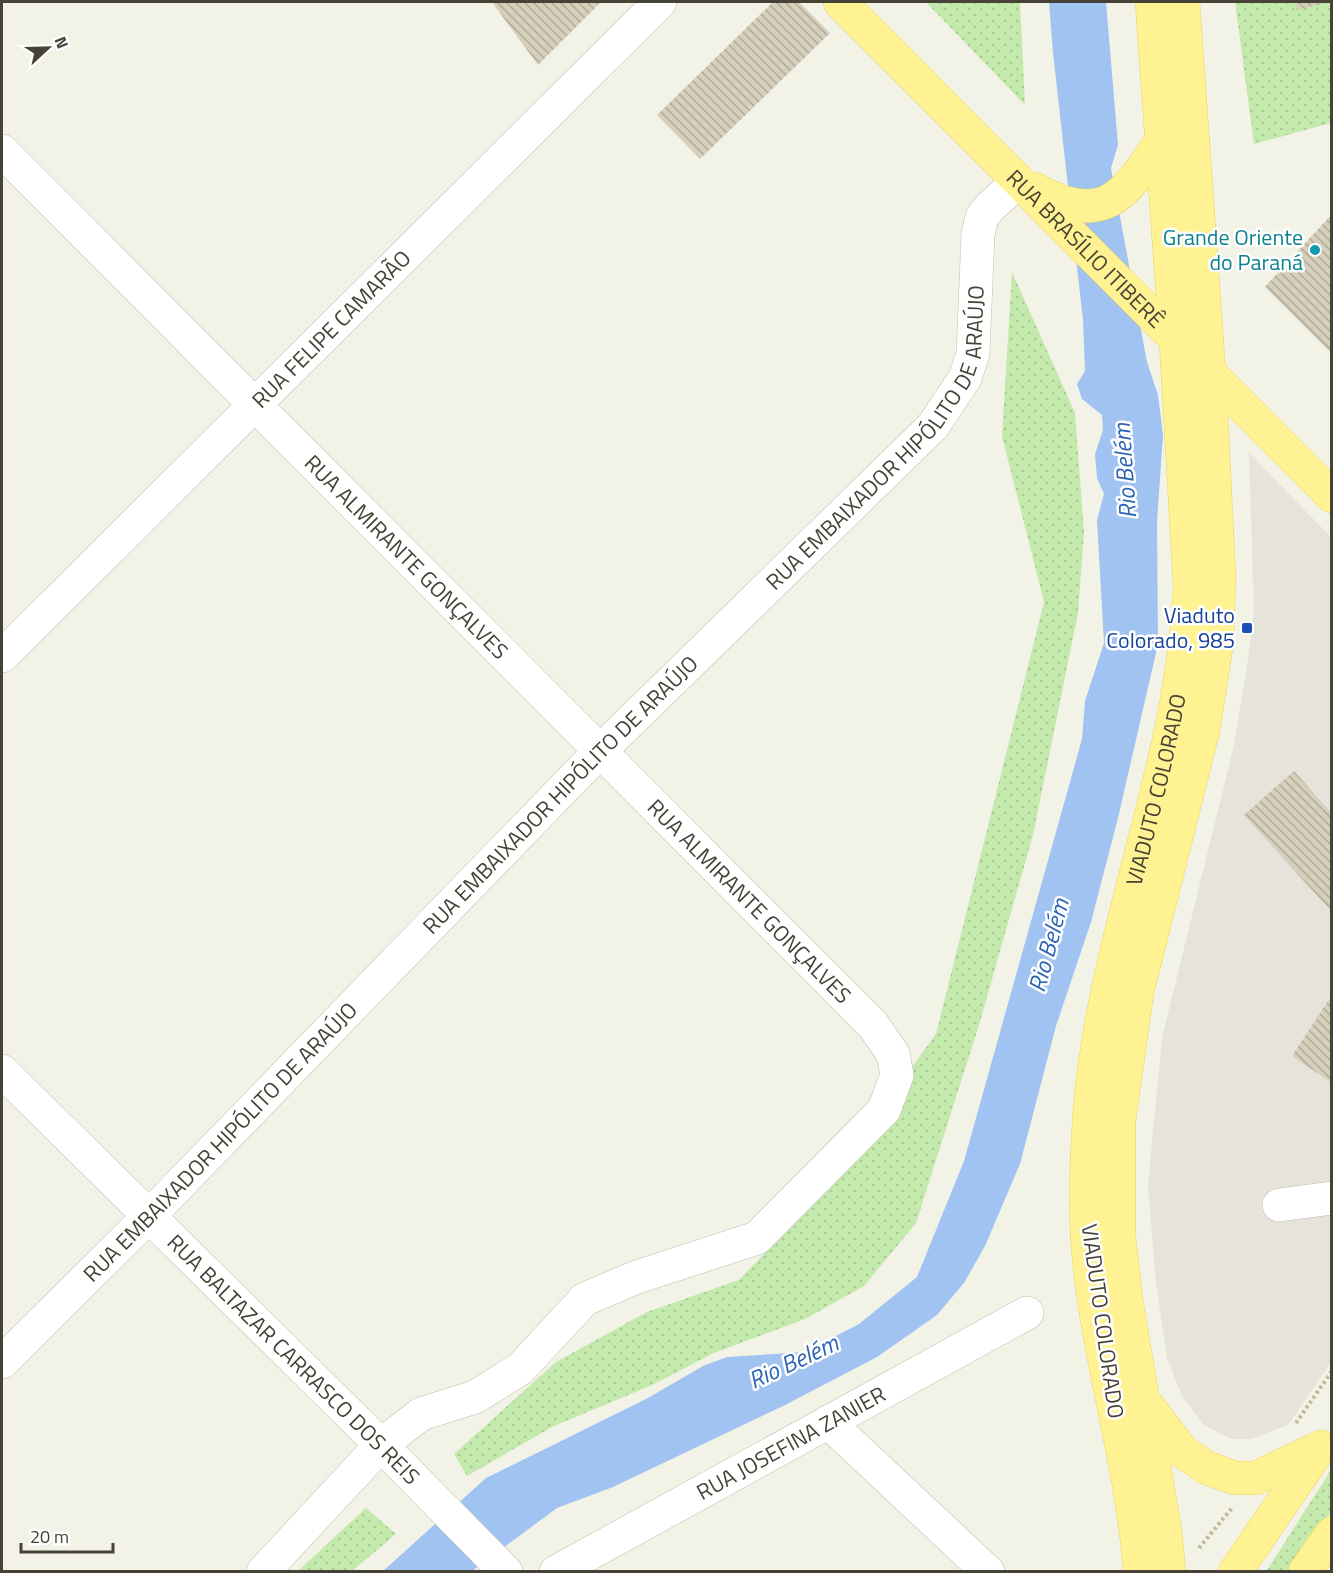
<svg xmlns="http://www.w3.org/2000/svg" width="1333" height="1573" font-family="'Titillium Web',sans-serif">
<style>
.industrial{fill:#e6e3db}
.grass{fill:url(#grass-dots)}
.water{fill:#a0c3f2}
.building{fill:url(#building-back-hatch)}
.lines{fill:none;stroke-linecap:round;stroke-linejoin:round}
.minor-casing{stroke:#c2beab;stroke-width:34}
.major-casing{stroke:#e7d560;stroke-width:34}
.path{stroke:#c1ba99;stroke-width:4;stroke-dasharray:3 3;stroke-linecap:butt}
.minor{stroke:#fff;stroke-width:33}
.major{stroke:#fff293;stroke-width:33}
.culture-dot{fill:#0f9aa8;stroke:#fff;stroke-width:2}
.transit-dot{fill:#1a4fb4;stroke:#fff;stroke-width:2}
.labels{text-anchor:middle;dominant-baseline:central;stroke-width:5;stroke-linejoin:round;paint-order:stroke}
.culture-label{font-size:22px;fill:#0d838f;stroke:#fff;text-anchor:end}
.street-label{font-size:22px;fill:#464235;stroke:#fff}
.transit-label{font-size:22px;fill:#164399;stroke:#fff;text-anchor:end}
.water-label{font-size:24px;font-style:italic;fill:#2b64b5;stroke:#fff}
</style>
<defs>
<pattern id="grass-dots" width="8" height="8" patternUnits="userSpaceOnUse" patternTransform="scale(1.5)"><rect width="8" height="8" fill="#c4e9ad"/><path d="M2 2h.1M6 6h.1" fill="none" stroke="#aac995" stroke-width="1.8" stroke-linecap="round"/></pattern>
<pattern id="building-back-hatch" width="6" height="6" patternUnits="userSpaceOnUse" patternTransform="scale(1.5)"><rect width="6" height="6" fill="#d5cfbb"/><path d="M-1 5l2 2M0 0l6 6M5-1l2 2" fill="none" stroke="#afaa99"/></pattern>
</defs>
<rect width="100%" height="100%" fill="#f3f2e6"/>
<polygon class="industrial" points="1249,453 1331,537 1332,1361 1288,1425 1251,1439 1231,1439 1204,1425 1182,1396 1167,1358 1156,1283 1148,1184 1162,1038 1233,749 1248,659 1254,611"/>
<g class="grass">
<polygon points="926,2 1020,2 1025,105"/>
<polygon points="1235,2 1331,2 1331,123 1254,144"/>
<polygon points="1012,272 1075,413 1084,532 1078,613 1033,835 979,1025 916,1223 864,1286 805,1319 714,1353 652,1385 552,1427 467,1476 454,1454 556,1362 647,1312 739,1280 808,1209 936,1034 1044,602 1002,436"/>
<polygon points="1331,1470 1331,1511 1291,1571 1266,1572"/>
<polygon points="366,1508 396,1534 352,1571 298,1571"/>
</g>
<polygon class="water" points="1049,2 1106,2 1118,145 1111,168 1147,362 1158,395 1163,435 1157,522 1158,644 1118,818 1091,922 1056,1026 1020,1164 985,1246 964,1283 937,1315 877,1357 785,1405 613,1487 557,1508 472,1571 382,1572 486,1478 648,1398 703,1366 727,1357 805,1352 859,1324 917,1277 964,1161 1082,739 1085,701 1104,643 1097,520 1104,494 1097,478 1095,454 1103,430 1102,415 1082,399 1077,384 1085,371 1083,320 1053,53"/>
<g class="building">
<polygon points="492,2 601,2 538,65"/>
<polygon points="773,2 799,2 830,33 700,159 657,115"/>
<polygon points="1295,2 1329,2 1297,10"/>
<polygon points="1332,214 1332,354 1265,287"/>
<polygon points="1294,771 1332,814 1332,912 1244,815"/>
<polygon points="1332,995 1332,1083 1292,1056"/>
</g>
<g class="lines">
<g class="minor-casing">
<g id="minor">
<path id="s1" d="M2,151L873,1025L893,1054L897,1075L884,1110L757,1238L637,1277L585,1299L520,1369L475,1397L421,1414L381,1445L263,1572"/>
<path id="s2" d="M2,656L660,2"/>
<path id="s3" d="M2,1071L381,1445L506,1572"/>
<polyline points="1279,1205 1332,1198"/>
<path id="s4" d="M2,1362L149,1216L600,751L933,426L965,378L973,354L978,234L982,217L991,206L1019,181"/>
<polyline points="828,1422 988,1572"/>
<path id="s5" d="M556,1572L1027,1313"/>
</g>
</g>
<g class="major-casing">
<g id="major">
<path id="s6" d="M840,2L1332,496"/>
<path d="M1034,189C1104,227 1124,197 1161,141"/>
<polyline points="1147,1405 1182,1451 1207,1468 1235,1478 1256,1478 1321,1447"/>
<path id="s7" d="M1140,1572C1132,1458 1094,1348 1087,1234C1085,1192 1087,1150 1090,1108C1105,930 1183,764 1190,586L1176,340L1152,2"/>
<polyline points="1169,1572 1165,1532 1126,1300 1119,1237 1119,1120 1137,992 1203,730 1217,641 1219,575 1209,373 1183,2"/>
<polyline points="1235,1572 1319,1449"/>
<polyline points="1305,1572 1332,1533"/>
</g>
</g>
<g class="path">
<polyline points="1296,1423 1332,1371"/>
<polyline points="1199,1548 1232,1508"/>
</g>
<use href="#minor" class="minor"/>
<use href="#major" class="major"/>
</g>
<circle class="culture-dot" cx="1315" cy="250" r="6"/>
<rect class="transit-dot" x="1241" y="622" width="12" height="12" rx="3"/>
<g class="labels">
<g class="culture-label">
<text x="1303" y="237">Grande Oriente<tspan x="1303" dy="25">do Paraná</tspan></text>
</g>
<g class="street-label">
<text stroke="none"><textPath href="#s6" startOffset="348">RUA BRASÍLIO ITIBERÊ</textPath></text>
<text stroke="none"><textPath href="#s2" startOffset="464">RUA FELIPE CAMARÃO</textPath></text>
<text stroke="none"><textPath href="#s4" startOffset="1282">RUA EMBAIXADOR HIPÓLITO DE ARAÚJO</textPath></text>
<text stroke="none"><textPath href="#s1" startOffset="573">RUA ALMIRANTE GONÇALVES</textPath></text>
<text stroke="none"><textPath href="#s7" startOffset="794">VIADUTO COLORADO</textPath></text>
<text stroke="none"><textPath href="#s4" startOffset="796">RUA EMBAIXADOR HIPÓLITO DE ARAÚJO</textPath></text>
<text stroke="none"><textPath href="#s1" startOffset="1059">RUA ALMIRANTE GONÇALVES</textPath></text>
<text stroke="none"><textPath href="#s4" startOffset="310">RUA EMBAIXADOR HIPÓLITO DE ARAÚJO</textPath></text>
<text transform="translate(1103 1321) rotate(82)">VIADUTO COLORADO</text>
<text stroke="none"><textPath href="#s3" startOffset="410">RUA BALTAZAR CARRASCO DOS REIS</textPath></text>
<text stroke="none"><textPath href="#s5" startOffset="268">RUA JOSEFINA ZANIER</textPath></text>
</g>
<g class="transit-label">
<text x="1235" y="615">Viaduto<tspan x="1235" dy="25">Colorado, 985</tspan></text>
</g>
<g class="water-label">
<text transform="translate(1124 471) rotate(-94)">Rio Belém</text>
<text transform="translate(1048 945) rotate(-75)">Rio Belém</text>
<text transform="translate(793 1361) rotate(-25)">Rio Belém</text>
</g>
</g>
<rect width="1333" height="1573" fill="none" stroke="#464235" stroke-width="6"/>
<g transform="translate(48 48) rotate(68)" stroke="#ffffff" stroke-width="4.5" paint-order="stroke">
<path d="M0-4.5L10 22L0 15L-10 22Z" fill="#464235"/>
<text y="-9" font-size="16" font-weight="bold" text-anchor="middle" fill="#464235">N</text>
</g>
<path d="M21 1543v9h92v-9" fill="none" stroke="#464235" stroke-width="3"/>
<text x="30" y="1543" font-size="18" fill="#464235" stroke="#ffffff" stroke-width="4.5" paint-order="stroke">20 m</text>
</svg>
